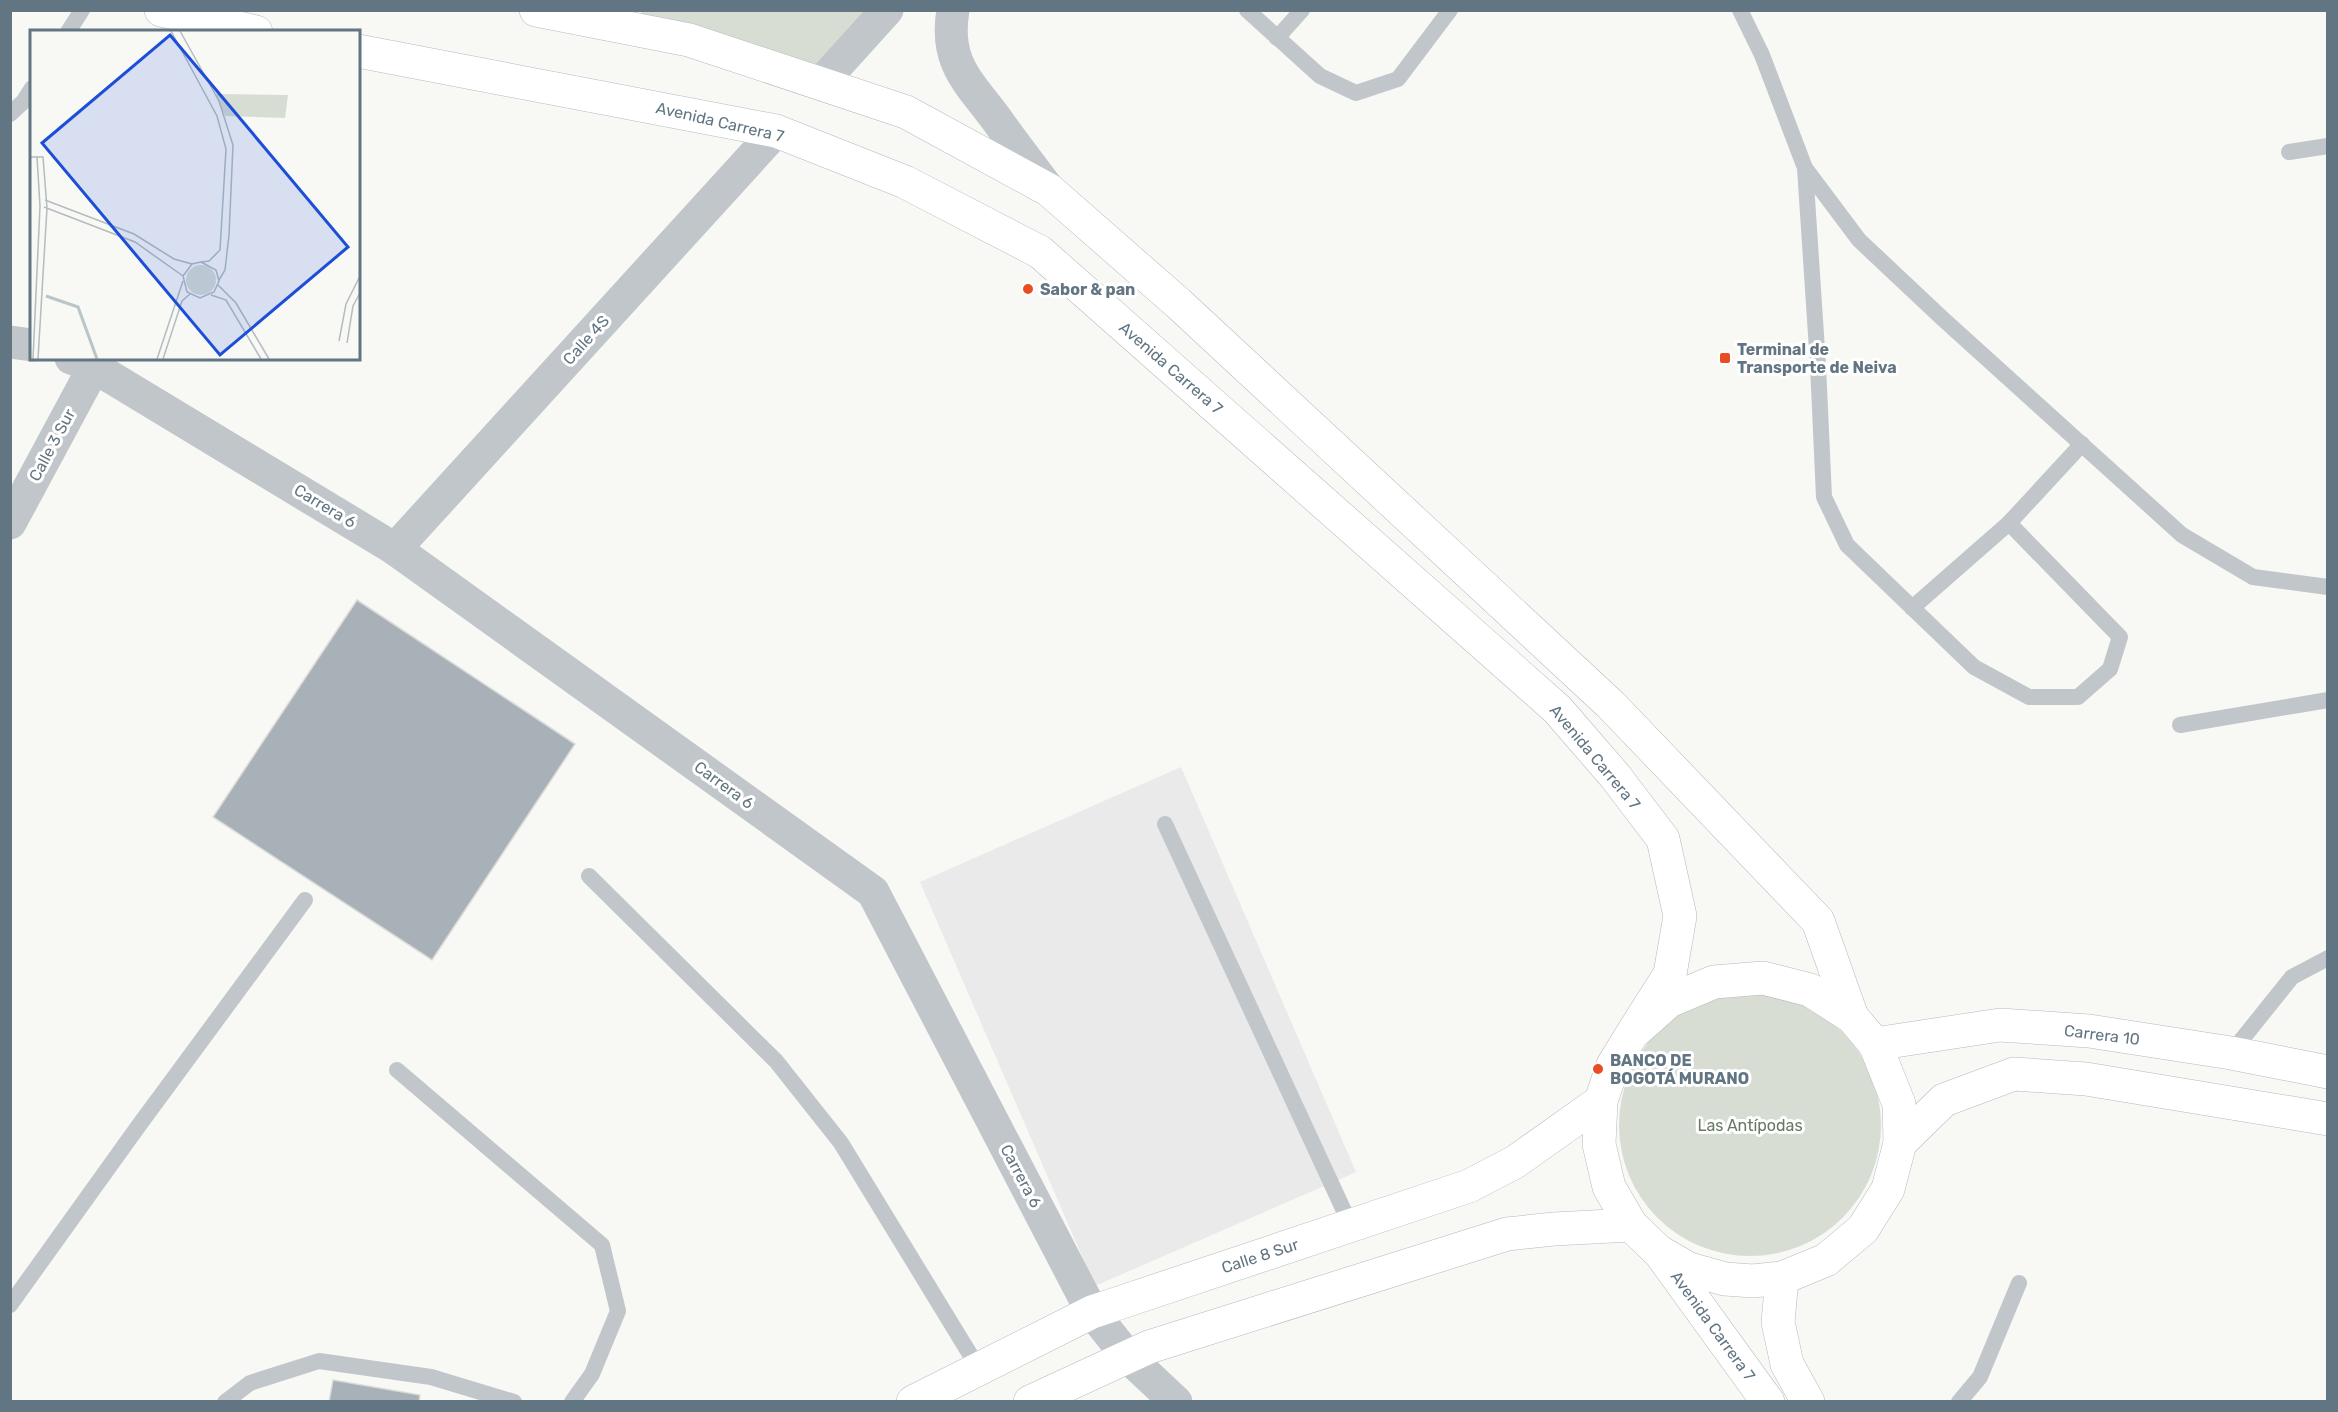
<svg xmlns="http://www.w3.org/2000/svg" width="2338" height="1412" font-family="Rubik,sans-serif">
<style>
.built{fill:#e9eae9}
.green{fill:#d8ddd4}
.building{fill:#a8b1b8;stroke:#dadad8;stroke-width:1.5}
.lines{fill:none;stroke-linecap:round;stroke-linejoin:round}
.secondary-casing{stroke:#b3babf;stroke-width:34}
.lane{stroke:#c1c6ca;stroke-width:16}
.street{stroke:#c1c6ca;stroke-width:33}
.secondary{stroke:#fff;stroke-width:33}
.poi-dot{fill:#ea4d24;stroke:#fff;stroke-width:2}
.labels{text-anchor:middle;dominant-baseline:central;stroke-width:6;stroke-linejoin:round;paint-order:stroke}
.street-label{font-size:16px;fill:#627582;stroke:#fff}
.poi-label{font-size:16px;font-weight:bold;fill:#627582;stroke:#fff;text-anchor:start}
.park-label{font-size:16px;fill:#667961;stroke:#fff}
.inset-river{fill:none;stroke:#b8c5c9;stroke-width:3}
.inset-road{fill:none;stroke:#b3bcc0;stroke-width:1.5}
.view{fill:#1d4ed8;fill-opacity:0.15;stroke:#1d4ed8;stroke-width:3}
.inset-edge{fill:none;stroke:#627582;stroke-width:3}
</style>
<rect width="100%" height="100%" fill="#f8f8f5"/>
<polygon class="built" points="1181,767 1356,1172 1095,1286 920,882"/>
<g class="green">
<polygon points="643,11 887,11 820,84 628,28"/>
<circle cx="1750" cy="1125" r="131"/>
</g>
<g class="building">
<polygon points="357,600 575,744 432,960 213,817"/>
<polygon points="333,1380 420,1395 419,1402 329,1402"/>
</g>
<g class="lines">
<g class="secondary-casing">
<g id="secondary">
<polyline points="161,10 256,32"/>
<polyline points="536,10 689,40 906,112 1049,190 1178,303 1611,705 1818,921 1852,1017"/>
<polyline points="358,51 776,131 905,182 1040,252 1557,709 1615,776 1663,839 1680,916 1670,974 1632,1034 1613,1065 1601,1101 1599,1144 1609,1187 1631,1225 1658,1251 1689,1269 1725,1279 1753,1281 1782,1278 1826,1260 1863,1229 1888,1189 1900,1143 1899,1104 1875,1044 1852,1017 1810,990 1763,978 1714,982 1669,1001 1632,1034"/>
<polyline points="1875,1044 2000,1025 2089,1031 2231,1053 2328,1072"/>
<polyline points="1900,1143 1944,1100 2014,1074 2086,1079 2328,1119"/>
<polyline points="1663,1257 1768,1402"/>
<polyline points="1782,1278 1778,1322 1787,1364 1808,1402"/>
<polyline points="913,1402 1092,1312 1469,1186 1515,1162 1601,1101"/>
<polyline points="1030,1402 1149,1347 1507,1234 1554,1229 1631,1225"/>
</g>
</g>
<g class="lane">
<polyline points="1247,10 1320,76 1356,93 1398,79 1450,10"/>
<polyline points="1740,10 1762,55 1805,168 1859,240 1943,319 2182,535 2253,577 2328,587"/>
<polyline points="68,32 82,10"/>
<polyline points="1277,38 1302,10"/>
<polyline points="10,114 23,102 32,88"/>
<polyline points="2289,152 2328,146"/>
<polyline points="1805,168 1818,365 1824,497 1847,545 1974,667 2029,697 2078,697 2110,669 2120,637 2009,523 2082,444"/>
<polyline points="1912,608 2009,523"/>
<polyline points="2180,725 2328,700"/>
<polyline points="1165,824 1351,1226"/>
<polyline points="589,876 776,1061 841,1143 979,1369"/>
<polyline points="2231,1053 2292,977 2328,958"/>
<polyline points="397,1070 602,1245 618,1311 592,1374 572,1402"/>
<polyline points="10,1305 137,1128 305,900"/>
<polyline points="225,1402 250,1383 319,1361 431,1377 514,1402"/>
<polyline points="1959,1402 1980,1377 2019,1283"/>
</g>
<g class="street">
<path d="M953,10C944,63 969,82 997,120C1014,144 1032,167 1049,190"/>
<polyline points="820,84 887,10"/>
<polyline points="10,342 32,345"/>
<polyline points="71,358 94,367 395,549 873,892 1092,1312 1128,1357 1176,1402"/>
<polyline points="10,523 94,367"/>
<polyline points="395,549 776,131"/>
</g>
<use href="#secondary" class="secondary"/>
</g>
<g class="poi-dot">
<circle cx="1028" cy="289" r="6"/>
<rect x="1719" y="352" width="12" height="12" rx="3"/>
<circle cx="1598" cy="1069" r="6"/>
</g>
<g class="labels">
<g class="street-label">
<text transform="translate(720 122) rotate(13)">Avenida Carrera 7</text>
<text transform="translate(586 340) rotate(-48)">Calle 4S</text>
<text transform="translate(1171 368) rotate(41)">Avenida Carrera 7</text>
<text transform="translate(52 445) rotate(-62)">Calle 3 Sur</text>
<text transform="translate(325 506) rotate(31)">Carrera 6</text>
<text transform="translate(1595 757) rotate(50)">Avenida Carrera 7</text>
<text transform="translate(724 785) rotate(36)">Carrera 6</text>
<text transform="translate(2102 1035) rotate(7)">Carrera 10</text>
<text transform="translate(1021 1176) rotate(62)">Carrera 6</text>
<text transform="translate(1260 1256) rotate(-18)">Calle 8 Sur</text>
<text transform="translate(1713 1326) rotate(54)">Avenida Carrera 7</text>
</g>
<g class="poi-label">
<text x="1040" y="289">Sabor &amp; pan</text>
<text x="1737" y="349">Terminal de<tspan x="1737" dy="18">Transporte de Neiva</tspan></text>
<text x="1610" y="1060">BANCO DE<tspan x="1610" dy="18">BOGOTÁ MURANO</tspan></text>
</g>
<g class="park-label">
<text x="1750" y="1125">Las Antípodas</text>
</g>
</g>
<g transform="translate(30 30)">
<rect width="330" height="330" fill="#f8f8f5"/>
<path d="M185,64L258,65L255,88L195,86ZM156 250a15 15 0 1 1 30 0a15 15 0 1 1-30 0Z" fill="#d8ddd4"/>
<path class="inset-river" d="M16,266L48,277L67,329"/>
<path class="inset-road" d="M141,1L187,86L196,119L190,220L179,231L171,232L166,233L162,234L153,246L157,262L170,268L184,262L189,251L186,240L171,232M150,1L189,71L203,115L199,205L195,240L189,250M0,127H13L17,178L8,329M15,170L104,204L144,229L162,234M14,177L105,212L153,246M188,255L206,273L239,329M181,265L196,270L231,329M309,311L316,274L330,246M317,313L323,276L330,263M3,329L10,176L7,127M127,329L153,251M133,329L152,271L160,264"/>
<path class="view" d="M140,5L318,217L190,325L12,113Z"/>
<rect width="330" height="330" class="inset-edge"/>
</g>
<rect width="2338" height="1412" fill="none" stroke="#627582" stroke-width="24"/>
</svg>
